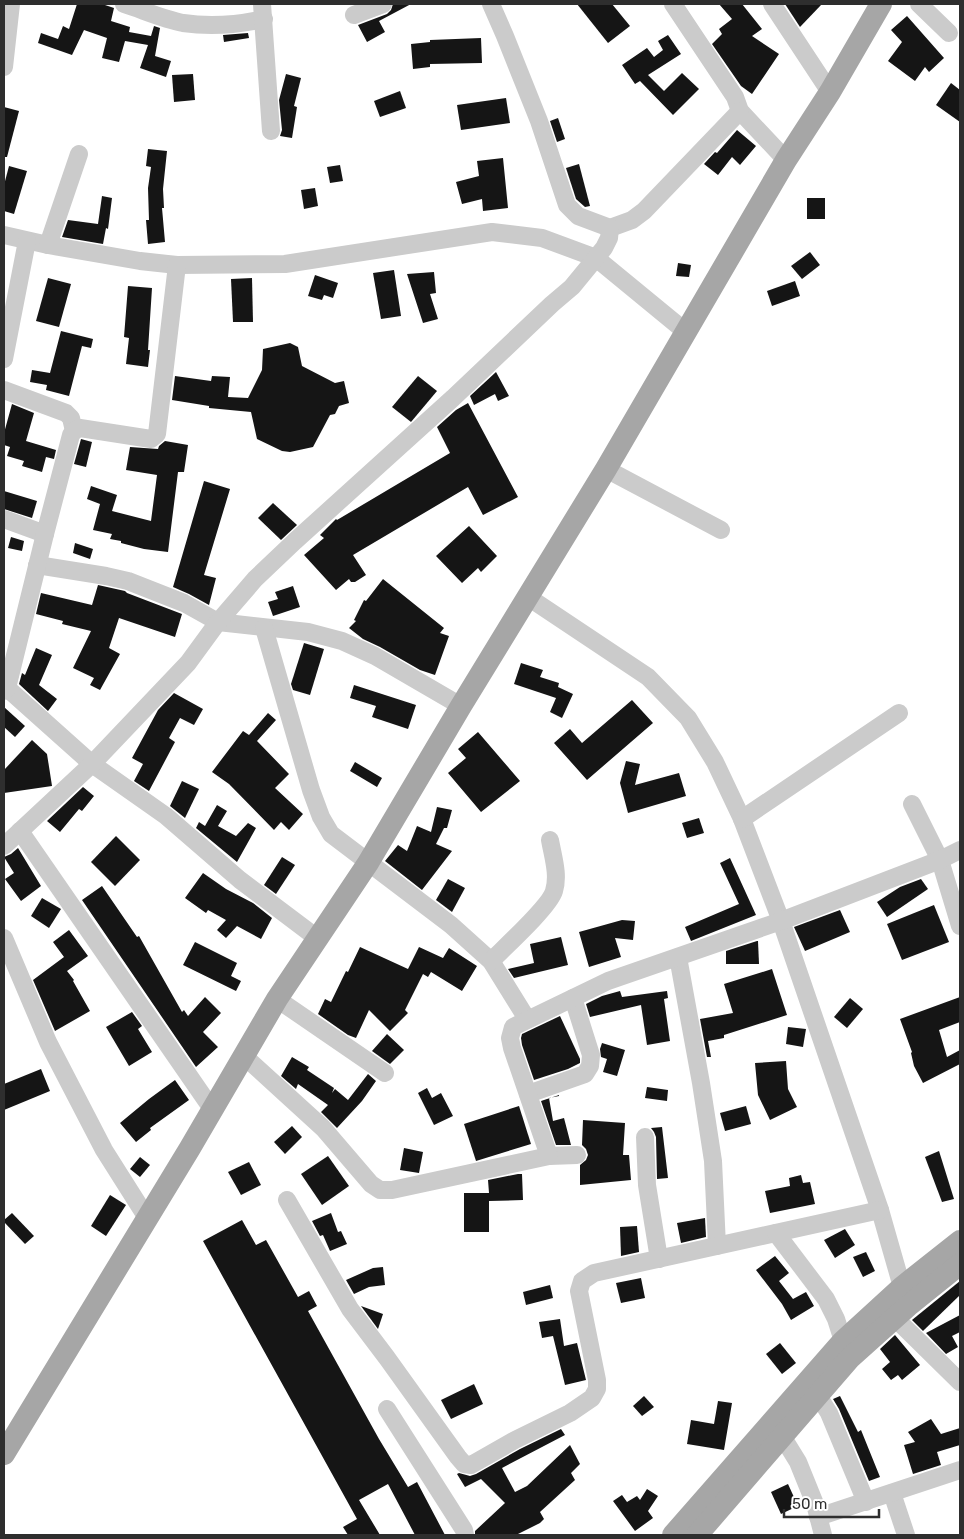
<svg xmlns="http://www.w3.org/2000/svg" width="964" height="1539" font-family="Rubik,sans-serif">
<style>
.building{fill:#151515}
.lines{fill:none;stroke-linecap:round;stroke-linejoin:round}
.minor{stroke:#cbcbcb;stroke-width:18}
.major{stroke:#a6a6a6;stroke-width:22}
</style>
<rect width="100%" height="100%" fill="#fff"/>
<g class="building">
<polygon points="77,4 102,4 114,8 111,21 130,27 129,32 151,36 154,26 160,28 155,56 171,61 166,77 140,68 148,45 125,41 119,62 102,58 107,38 84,30 72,55 38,43 41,33 58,39 63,26 69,29"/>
<polygon points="393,4 411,4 379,21 385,32 367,42 358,25 387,14 391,10"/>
<polygon points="577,4 612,4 630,26 608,43"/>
<polygon points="719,4 742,4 762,29 752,36 779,54 752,94 741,86 712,44 722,34 719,29 732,19"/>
<polygon points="785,4 822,4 800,27"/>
<polygon points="907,16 944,58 929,72 925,67 915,81 888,61 902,42 891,30"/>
<polygon points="248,33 249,38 224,42 223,35"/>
<polygon points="668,35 681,54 648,75 664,91 682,73 699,89 673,115 640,81 635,84 622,65 647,48 654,57 663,50 658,41"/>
<polygon points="481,38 482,63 430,64 430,67 413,69 411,44 430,42 430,40"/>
<polygon points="193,74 195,100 174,102 172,75"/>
<polygon points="286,74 301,78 294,106 297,107 292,138 280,136 282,130 279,100"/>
<polygon points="951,83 960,90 960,122 936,105"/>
<polygon points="400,91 406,108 380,117 374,101"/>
<polygon points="506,98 510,123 461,130 457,105"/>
<polygon points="4,107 19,111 7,157 4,157"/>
<polygon points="558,118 565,139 557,142 550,121"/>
<polygon points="737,130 756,146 740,165 732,157 718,175 704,164 715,152 717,153"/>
<polygon points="148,149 167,151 163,189 164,208 162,208 165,242 148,244 146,220 149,220 148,188 151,167 146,166"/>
<polygon points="503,158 508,208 483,211 482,199 462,204 456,182 479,176 477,161"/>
<polygon points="579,164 590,206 585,207 576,199 566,168"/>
<polygon points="340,165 343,181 330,183 327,167"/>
<polygon points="9,166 27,171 14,214 4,211 4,185"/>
<polygon points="315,188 318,206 304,209 301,190"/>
<polygon points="102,196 112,198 108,229 106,228 103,244 62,237 68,220 98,224"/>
<rect x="807" y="198" width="18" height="21"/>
<polygon points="810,252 820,265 802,279 791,266"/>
<polygon points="678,263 691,265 689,277 676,276"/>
<polygon points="394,270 401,316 381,319 373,273"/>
<polygon points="434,272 436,293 430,294 438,319 423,323 407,274"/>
<polygon points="315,275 338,283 333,298 324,295 322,300 308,296"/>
<polygon points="48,278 71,284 59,327 36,321"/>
<polygon points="252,278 253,322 233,322 231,279"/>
<polygon points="795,281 800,296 772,306 767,291"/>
<polygon points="128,286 152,288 148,350 150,350 148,367 126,364 129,338 124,337"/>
<polygon points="61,331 93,339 91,348 82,346 69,396 46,390 47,385 30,382 32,370 50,373"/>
<polygon points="290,343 298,347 302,366 335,383 344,381 349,403 339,406 335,414 330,415 313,447 290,452 282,451 257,439 251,412 209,408 209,406 172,400 175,376 211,381 212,376 230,377 228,397 248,398 262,370 263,349"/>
<polygon points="496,372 509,396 498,401 495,394 474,405 470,396"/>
<polygon points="418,376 437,391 411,422 392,407"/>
<polygon points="468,403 518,497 483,515 468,487 353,555 366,575 355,582 351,582 349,579 336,590 304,555 324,538 320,535 336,519 337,520 450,453 437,427 456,410"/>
<polygon points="12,404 34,413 26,441 56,450 54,459 46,457 42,472 22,466 24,461 7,456 10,447 4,445 4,433"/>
<polygon points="81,439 92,442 86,467 74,464"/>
<polygon points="165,441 188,445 184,472 178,472 168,552 144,549 121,543 121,541 110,539 112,534 93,530 100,504 87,499 91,486 117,495 112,511 151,521 157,475 126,470 130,447 158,449 159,446"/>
<polygon points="204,481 230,489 204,575 216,578 209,605 189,594 173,587"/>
<polygon points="4,491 37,501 32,518 4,509"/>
<polygon points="273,503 297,525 281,540 258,518"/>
<polygon points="469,526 497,556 481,572 478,568 462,583 436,556"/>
<polygon points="11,537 24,541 22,551 8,548"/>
<polygon points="75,543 93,549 90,559 73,553"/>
<polygon points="383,579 444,628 440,633 449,636 435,675 420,670 380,647 363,639 349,628 356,621 354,620 364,600 366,601"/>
<polygon points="98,585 125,591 127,593 182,614 175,637 119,618 109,648 120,654 100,690 90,685 94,678 73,668 91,631 62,624 63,621 36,614 41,593 92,605"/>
<polygon points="293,586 300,607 273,616 268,602 278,599 275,592"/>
<polygon points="304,643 324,649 310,695 293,690 291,684"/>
<polygon points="36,648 52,655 39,685 57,699 48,711 19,684 22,673 25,675"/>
<polygon points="521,663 543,670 540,677 559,683 558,687 573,694 562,718 550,712 556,698 514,684"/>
<polygon points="354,685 416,705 408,729 372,717 376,706 350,698"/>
<polygon points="174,693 203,709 194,725 180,718 169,738 175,742 149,791 134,781 143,764 132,758 158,710"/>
<polygon points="632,700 653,723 587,780 554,743 570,729 582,743"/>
<polygon points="4,707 25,726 15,737 4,727"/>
<polygon points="268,713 276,720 257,741 289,774 275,788 303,814 289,830 281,822 274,830 229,784 212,772 243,731 249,735"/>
<polygon points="478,732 520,781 481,812 448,773 466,758 458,749"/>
<polygon points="32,740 47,754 52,786 4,793 4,770"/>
<polygon points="626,761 640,764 635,785 679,773 686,796 628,813 620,783"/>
<polygon points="355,762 382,778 377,787 350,771"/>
<polygon points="182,781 199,789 185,818 170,806"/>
<polygon points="83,787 94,796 82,811 79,809 60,832 47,821"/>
<polygon points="217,805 227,811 218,826 236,836 248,823 256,828 237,862 196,828 199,822 205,826"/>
<polygon points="437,807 452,810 447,828 444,828 436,844 452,851 422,890 385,861 398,845 407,851 417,826 431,832"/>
<polygon points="699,818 704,833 687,838 682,823"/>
<polygon points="116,836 140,860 115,886 91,862"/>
<polygon points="18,848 41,886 21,901 5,879 14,873 4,857 11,854"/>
<polygon points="282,857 295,865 276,894 264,885"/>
<polygon points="730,858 756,915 691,941 685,927 739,904 720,863"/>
<polygon points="203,873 226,889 253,903 272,918 261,939 237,926 226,938 217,930 226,920 208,910 206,913 185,898"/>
<polygon points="448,879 465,888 452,912 436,900"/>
<polygon points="921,879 928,889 887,917 877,902 900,887"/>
<polygon points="102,886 137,937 139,936 182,1012 184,1010 188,1016 205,997 221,1013 203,1032 218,1047 196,1067 82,900"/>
<polygon points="42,898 61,909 49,928 31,916"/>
<polygon points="934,905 949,942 902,960 887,924"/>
<polygon points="840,910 850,932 805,951 794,927"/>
<polygon points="622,920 635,921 633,940 615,938 621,957 589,967 579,932"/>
<polygon points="69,930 88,956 67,971 74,980 73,981 90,1011 55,1031 33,980 64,957 53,942"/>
<polygon points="561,937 568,965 514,978 508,969 534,963 530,944"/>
<polygon points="757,941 758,941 759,964 726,964 726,951"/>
<polygon points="195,942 237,963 231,976 241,981 236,991 183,965"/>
<polygon points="360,947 408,969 419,947 443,958 449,948 477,966 462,991 431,972 428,977 423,974 405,1010 408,1013 390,1031 369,1010 356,1038 348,1035 318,1014 325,999 331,1002 346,971 348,972"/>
<polygon points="772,969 787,1015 724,1035 724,1038 708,1041 711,1057 707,1057 700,1019 733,1013 724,984"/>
<polygon points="620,991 622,997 667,991 668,998 664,999 670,1041 647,1045 641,1005 590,1017 586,1004 602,996"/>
<polygon points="960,997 960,1022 939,1030 947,1057 960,1050 960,1064 923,1083 914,1066 911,1053 912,1052 900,1019"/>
<polygon points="850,998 863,1009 847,1028 834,1017"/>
<polygon points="132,1012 142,1026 138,1029 152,1052 129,1066 106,1027"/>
<polygon points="560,1016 580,1059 580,1063 568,1069 534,1080 522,1045 521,1038 522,1034"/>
<polygon points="788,1027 806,1029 803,1047 786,1044"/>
<polygon points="387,1034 404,1050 390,1064 372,1051"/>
<polygon points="602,1043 625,1050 617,1076 603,1072 607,1059 601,1057 600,1049"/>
<polygon points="292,1057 309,1067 307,1070 334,1088 332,1093 335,1089 348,1100 368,1074 376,1081 362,1101 337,1128 321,1112 328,1105 298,1084 296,1089 281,1076"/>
<polygon points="786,1061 788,1089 797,1107 770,1120 758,1095 755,1063"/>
<polygon points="41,1069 50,1091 4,1110 4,1084"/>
<polygon points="175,1080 189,1100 150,1128 151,1130 136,1142 120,1123 149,1099"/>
<polygon points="647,1087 668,1090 667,1101 645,1098"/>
<polygon points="427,1088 432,1098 441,1093 453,1116 434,1125 418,1093"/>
<polygon points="559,1095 559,1096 549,1098 553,1121 564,1118 571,1145 556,1145 541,1101"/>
<polygon points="519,1106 531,1144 476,1161 464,1124"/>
<polygon points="746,1106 751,1124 725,1131 720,1113"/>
<polygon points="583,1120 625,1123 623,1155 629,1155 631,1180 580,1185 580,1165 586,1160 588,1155 586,1149 582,1145"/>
<polygon points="292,1126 302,1137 285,1154 274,1142"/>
<polygon points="662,1127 668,1178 657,1179 656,1137 654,1132 651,1128"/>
<polygon points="404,1148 423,1152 419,1173 400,1170"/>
<polygon points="939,1151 954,1199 942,1202 925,1157"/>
<polygon points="328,1156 349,1186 322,1205 301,1174"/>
<polygon points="140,1157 150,1165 140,1177 130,1169"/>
<polygon points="249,1162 261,1185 241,1195 228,1172"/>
<polygon points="518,1174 522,1174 523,1200 489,1201 489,1232 464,1232 464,1193 489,1193 488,1180"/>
<polygon points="801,1175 803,1183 810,1182 815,1204 770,1213 765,1191 790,1186 789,1178"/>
<polygon points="110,1195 126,1205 106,1236 91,1226"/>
<polygon points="12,1213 34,1236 25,1244 4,1222 4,1220"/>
<polygon points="331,1213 338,1232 341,1231 347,1244 330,1251 323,1235 320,1236 312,1221"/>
<polygon points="705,1218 706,1237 681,1243 677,1223"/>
<polygon points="242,1220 256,1245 266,1240 298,1297 309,1291 317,1306 308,1311 379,1439 408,1487 417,1482 445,1535 415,1535 388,1484 359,1500 380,1535 348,1535 343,1527 357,1519 203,1241"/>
<polygon points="637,1226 639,1252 621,1256 620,1227"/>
<polygon points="845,1229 855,1245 835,1258 824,1240"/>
<polygon points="866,1252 875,1271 863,1277 853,1257"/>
<polygon points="775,1256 789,1273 779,1281 793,1299 806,1292 814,1306 791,1320 782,1304 756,1270"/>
<polygon points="383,1267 385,1285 369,1287 354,1294 346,1280 373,1268"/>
<polygon points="641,1278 645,1298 621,1303 616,1283"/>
<polygon points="960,1281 960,1295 923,1331 912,1320"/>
<polygon points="550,1285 553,1298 526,1305 523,1292"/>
<polygon points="361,1306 383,1314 378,1329"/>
<polygon points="960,1315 960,1332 952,1336 958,1347 946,1354 926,1333"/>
<polygon points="560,1319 564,1346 577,1343 586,1380 565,1385 553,1336 542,1338 539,1322"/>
<polygon points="895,1335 920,1365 902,1380 898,1375 891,1380 882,1369 890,1362 880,1349"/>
<polygon points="780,1343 796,1363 782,1374 766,1354"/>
<polygon points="474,1384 483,1404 451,1419 441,1400"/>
<polygon points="644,1396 654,1407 642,1416 633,1406"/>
<polygon points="840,1396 858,1432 861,1430 880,1477 869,1481 839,1409 833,1399"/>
<polygon points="718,1401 732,1403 724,1450 687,1444 691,1420 714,1424"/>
<polygon points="931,1419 941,1434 960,1428 960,1445 937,1452 941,1465 913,1474 904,1445 915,1442 908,1432"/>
<polygon points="561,1429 565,1435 502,1468 515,1492 527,1486 570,1445 580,1464 571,1473 575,1480 540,1512 544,1519 540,1523 516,1535 475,1535 475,1531 505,1503 481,1479 465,1487 457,1474 459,1473 470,1476 476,1474 520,1449"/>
<polygon points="788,1484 798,1506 781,1514 771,1492"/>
<polygon points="647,1489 658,1496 648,1511 653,1518 635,1531 613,1501 622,1495 627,1502 637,1496 640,1500"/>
</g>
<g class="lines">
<g class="minor">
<path d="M124,4C143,10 163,19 183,23C210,27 237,25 264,19"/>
<polyline points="262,4 271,131"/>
<polyline points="673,4 735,97 740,111 786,160"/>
<polyline points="772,4 830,92"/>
<polyline points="919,4 949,33"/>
<polyline points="354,15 383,4"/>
<polyline points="4,67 11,4"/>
<polyline points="610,228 632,220 644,211 740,111"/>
<polyline points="4,235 48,245 140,261 177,265 285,264 492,232 542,238 596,258 686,332"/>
<polyline points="48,245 79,154"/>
<polyline points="4,359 27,241"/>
<polyline points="4,390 66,413 71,418 74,431"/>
<polyline points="606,469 721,530"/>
<polyline points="4,519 45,534"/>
<polyline points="37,565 106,576 128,581 184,603 218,622 308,632 342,641 375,656 461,706"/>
<polyline points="528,597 648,677 688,718 715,762 742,819 781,921 880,1210 902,1287"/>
<polyline points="264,628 311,790 321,817 331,834 451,925 491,961 527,1019"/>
<polyline points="7,688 92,764 166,816 240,880 317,938"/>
<polyline points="4,691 7,688 45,534 71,435 74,431 80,428 151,439 157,434 177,265"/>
<polyline points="912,804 940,860 960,926"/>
<polyline points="742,819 899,713"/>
<polyline points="20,831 212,1109"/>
<polyline points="4,846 92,764 188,663 218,622 255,579 295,541 453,398 552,304 572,287 604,248 609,238 610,228 578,216 567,205 539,121 505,36 491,4"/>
<polyline points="4,938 48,1042 104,1150 147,1218"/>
<polyline points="678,957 701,1083 713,1161 717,1246"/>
<path d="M491,961C505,947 550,906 554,891C559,875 553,857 550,840"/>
<polyline points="277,999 385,1073"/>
<polyline points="244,1056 323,1128 371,1184 380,1190 392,1190 549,1156 577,1155"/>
<polyline points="528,1094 585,1074 590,1066 591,1055 573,998"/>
<polyline points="645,1137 647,1185 659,1259"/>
<polyline points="549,1156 512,1048 510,1038 513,1027 608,981 781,921 940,860 960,850"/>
<polyline points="287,1200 350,1309 387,1358 458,1457 464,1464 471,1465 515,1440 570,1413 592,1398 597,1389 597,1380 579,1291 582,1281 594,1273 880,1210"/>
<polyline points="776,1233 826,1299 836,1319 843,1341"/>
<polyline points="895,1318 960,1382"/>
<polyline points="810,1404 822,1402 829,1413 866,1502"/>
<polyline points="387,1409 464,1530 465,1535"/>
<polyline points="782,1436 798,1462 815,1504 823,1535"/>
<polyline points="892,1493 906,1535"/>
<polyline points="818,1517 960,1470"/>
</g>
<g class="major">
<polyline points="4,1454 190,1148 277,999 368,863 461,706 606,469 786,160 830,92 881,4"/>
<polyline points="673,1535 843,1341 902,1287 960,1241"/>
<polyline points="697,1535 850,1358 908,1306 960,1264"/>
</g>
</g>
<rect width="964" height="1539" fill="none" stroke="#2e2e2e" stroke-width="10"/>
<path d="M784 1509v8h95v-8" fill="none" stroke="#2e2e2e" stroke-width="2.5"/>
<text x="792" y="1509" font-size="15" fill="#2e2e2e" stroke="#ffffff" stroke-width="4" paint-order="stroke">50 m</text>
</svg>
